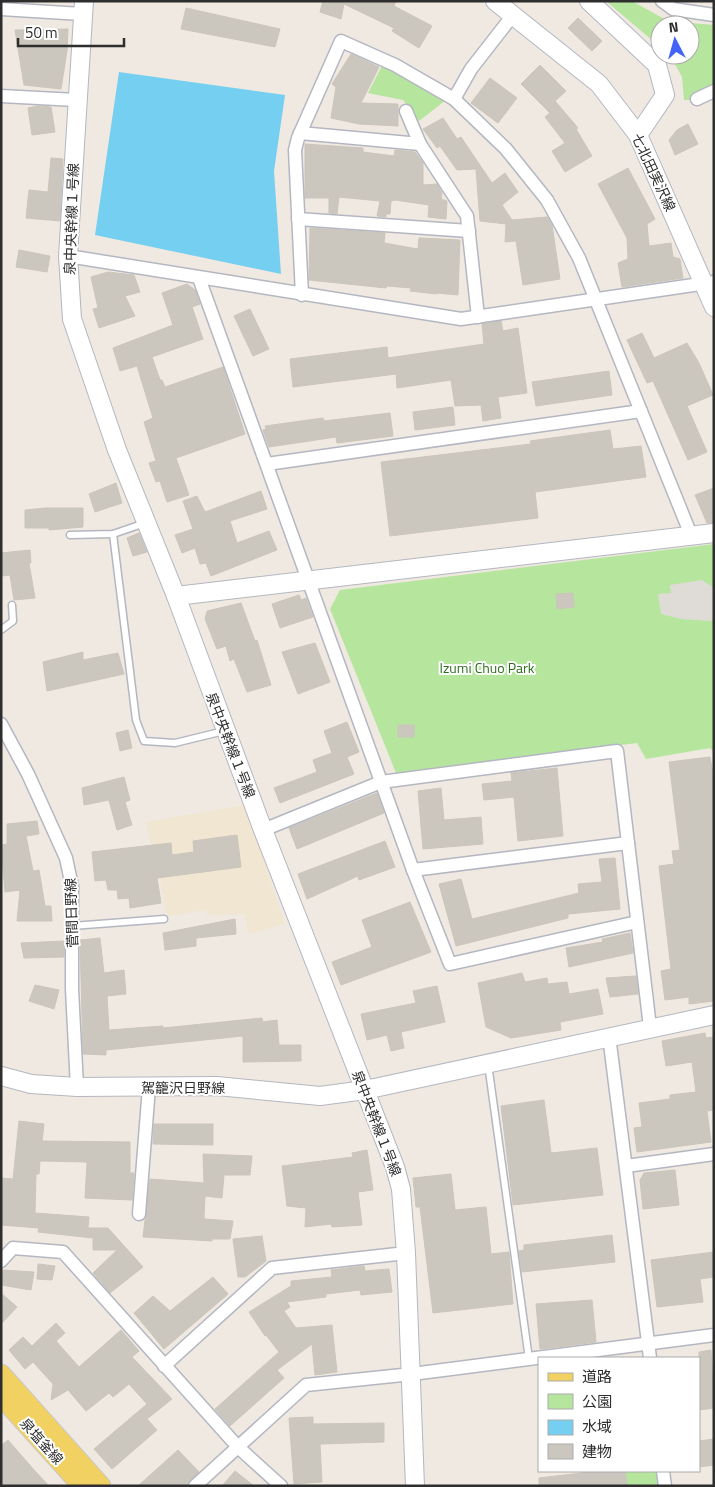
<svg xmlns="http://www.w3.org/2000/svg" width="715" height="1487" font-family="'Titillium Web','Noto Sans JP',sans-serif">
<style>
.education{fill:#f0e6d1}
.green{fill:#b6e59e}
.plaza{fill:#dfdcd8}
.water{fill:#75cff0}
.building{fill:#cbc7bf;stroke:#cbc5ba}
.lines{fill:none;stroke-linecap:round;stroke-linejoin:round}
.lane-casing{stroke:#b4b7c1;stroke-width:9}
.street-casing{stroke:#b4b7c1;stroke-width:15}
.secondary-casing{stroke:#b4b7c1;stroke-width:20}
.primary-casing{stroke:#c9c9c9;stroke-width:21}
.lane{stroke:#fff;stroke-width:6}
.street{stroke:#fff;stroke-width:12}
.secondary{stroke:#fff;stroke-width:18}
.primary{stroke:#f2d163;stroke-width:19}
.labels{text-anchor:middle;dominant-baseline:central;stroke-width:4;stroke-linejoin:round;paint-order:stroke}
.street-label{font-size:14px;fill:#2e2e2e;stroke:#fff}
.park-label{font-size:14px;fill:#2c6e1b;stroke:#fff}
</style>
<rect width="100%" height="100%" fill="#efe9e1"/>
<polygon class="education" points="245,805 285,924 248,934 245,914 207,915 206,910 168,916 146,822"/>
<g class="green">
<polygon points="606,1 632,1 668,21 714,25 714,85 689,100 684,100 682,77 670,55 690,55 690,25 660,25 660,47"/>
<polygon points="383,64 446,100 419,121 403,100 368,93"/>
<polygon points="714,544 714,752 710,748 646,759 637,743 396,773 330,609 340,590"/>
<polygon points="625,1471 657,1471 659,1486 625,1486"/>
</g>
<polygon class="plaza" points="702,580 714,588 714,616 711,621 681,619 661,614 658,594 671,593 670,585"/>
<polygon class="water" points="119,72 285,95 274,171 281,274 95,235"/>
<g class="building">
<polygon points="323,1 396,1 394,6 432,26 419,48 392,31 394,28 344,4 341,19 320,12"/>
<polygon points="186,8 280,29 275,47 181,29"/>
<polygon points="578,18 602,41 592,51 568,28"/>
<polygon points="68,29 67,51 61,89 24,85 15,30"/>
<polygon points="351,54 379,67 361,103 398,104 398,126 359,124 331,118 336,87 332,84"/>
<polygon points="540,65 566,91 555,101 578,128 576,129 592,156 565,172 552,151 565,143 545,117 550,113 521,84"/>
<polygon points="490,78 517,98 498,123 471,103"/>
<polygon points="38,106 51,107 55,132 32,135 28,108"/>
<polygon points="443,118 457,139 461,137 492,183 505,173 518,192 502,205 512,220 547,217 552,225 560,279 523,285 516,241 505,242 506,224 480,221 476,169 457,170 440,146 437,148 423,129"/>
<polygon points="688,124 698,144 675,155 669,140 677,130"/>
<polygon points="305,144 363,148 363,152 394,156 395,150 415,152 423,163 423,185 437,184 442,193 441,199 447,201 446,219 428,217 429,205 395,200 391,201 390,214 386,214 386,217 377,216 380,201 339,197 337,214 329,213 329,198 305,198"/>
<polygon points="51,158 63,159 60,221 26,218 29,190 48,192"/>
<polygon points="628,168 655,219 647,224 649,246 671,243 673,257 680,259 683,278 622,287 618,263 628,259 627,238 598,184"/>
<polygon points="310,228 385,233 384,243 418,249 419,238 460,240 458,295 437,293 437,294 410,291 411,288 387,286 386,288 309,280"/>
<polygon points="19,250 50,256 47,272 16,267"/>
<polygon points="108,272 134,275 140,292 125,296 135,316 99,328 93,309 98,308 91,277"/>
<polygon points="187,284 195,290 200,304 192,307 203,339 152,357 160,380 162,380 165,387 223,367 245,434 176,458 189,495 167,502 160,481 156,482 149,463 156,461 144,422 153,418 137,366 120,371 113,348 173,325 162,293"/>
<polygon points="250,309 269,349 253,356 234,316"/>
<polygon points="501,321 503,331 518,328 527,393 498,397 501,418 483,421 481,405 455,406 451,380 397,388 396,374 293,387 290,359 387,347 388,358 484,344 482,324"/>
<polygon points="642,333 654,358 687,343 699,363 713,395 687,406 707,452 688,460 653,381 647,383 627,340"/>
<polygon points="609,371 612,395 536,406 532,382"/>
<polygon points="453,407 455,425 415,430 413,412"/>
<polygon points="390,413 393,436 337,443 336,437 269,447 263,430 266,429 265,426 323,418 324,421"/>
<polygon points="610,430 613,449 641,446 646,477 535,492 538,518 390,536 381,462 531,444 530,441"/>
<polygon points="116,483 122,503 95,512 89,494"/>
<polygon points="714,488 714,523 707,523 695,495"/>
<polygon points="261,491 267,509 230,521 237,543 269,531 277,550 211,576 206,563 200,564 195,548 182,553 175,535 193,529 183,501 197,496 205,512"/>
<polygon points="45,508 83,508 83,527 49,530 49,528 25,528 25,510"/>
<polygon points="139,533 147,552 133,556 127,538"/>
<polygon points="30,550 31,563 29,563 35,598 14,600 10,575 1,576 1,553"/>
<polygon points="573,593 574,607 557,609 556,594"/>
<polygon points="299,595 301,600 306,598 313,617 280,628 272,604"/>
<polygon points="241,603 255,641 257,640 271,685 247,692 234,659 230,661 226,646 217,649 205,619 207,611"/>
<polygon points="315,643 330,682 298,694 282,652"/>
<polygon points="83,652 83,660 118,653 124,674 47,691 43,662"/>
<polygon points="347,722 359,752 347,757 354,774 280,803 274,788 317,772 313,760 332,753 324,731"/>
<rect x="398" y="725" width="16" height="12"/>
<polygon points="128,730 132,748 120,751 116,733"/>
<polygon points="710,757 712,769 714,769 714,1001 689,1004 689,997 665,1000 661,971 671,969 659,866 674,864 672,851 680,850 669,762"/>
<polygon points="557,768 563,836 518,841 514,797 484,800 482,784 512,781 511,773"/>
<polygon points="124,777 130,800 125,802 132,825 117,830 109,800 84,805 82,788"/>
<polygon points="441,788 444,820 481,817 483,844 423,849 418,791"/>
<polygon points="377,793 384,813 297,849 289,828"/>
<polygon points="37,821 39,834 26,836 33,871 39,870 45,906 51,906 52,921 17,921 20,890 5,892 1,845 7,844 7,824"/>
<polygon points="237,835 241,867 157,878 161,903 130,908 129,898 118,899 117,890 108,890 106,880 95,881 92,852 171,843 172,855 194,852 193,841"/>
<polygon points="385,841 395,867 359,880 358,876 307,899 298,874"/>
<polygon points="615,858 620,909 568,914 568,918 456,946 439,884 461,879 472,919 579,893 578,884 602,882 599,859"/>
<polygon points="410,902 431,952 341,985 332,962 372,947 362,920"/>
<polygon points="235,919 236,934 196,938 196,946 165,950 163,933"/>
<polygon points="630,933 633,953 569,967 566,948 603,942 602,939"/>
<polygon points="100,938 104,973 124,970 126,994 107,996 109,1030 163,1026 163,1028 262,1018 263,1022 277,1020 279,1045 301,1045 301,1061 243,1062 243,1036 106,1050 106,1055 83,1054 80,940"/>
<polygon points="64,941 64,957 24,958 21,943"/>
<polygon points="522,973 525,982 547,978 548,984 567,982 569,994 598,989 603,1014 560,1022 561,1030 511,1038 486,1027 478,983"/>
<polygon points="636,976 638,994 610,997 606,978"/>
<polygon points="35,985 59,990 54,1009 29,1001"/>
<polygon points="437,986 445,1022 401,1032 404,1048 391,1051 387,1035 367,1040 361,1014 416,1003 413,991"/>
<polygon points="705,1033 706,1038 714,1037 714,1110 707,1111 711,1142 637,1152 634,1128 642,1127 639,1103 670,1099 670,1095 696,1092 692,1062 666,1066 662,1041"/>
<polygon points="544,1100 551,1153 597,1148 603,1195 513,1205 501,1106"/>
<polygon points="19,1121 44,1124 42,1141 130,1142 130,1173 134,1173 132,1200 85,1198 87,1162 40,1161 39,1174 36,1174 35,1213 89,1217 88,1228 108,1228 143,1267 110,1293 93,1273 117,1250 93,1250 93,1238 38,1232 39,1228 1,1225 1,1178 13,1179"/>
<polygon points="154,1124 213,1124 213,1145 153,1144"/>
<polygon points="367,1150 373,1190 358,1192 362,1225 332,1227 331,1224 305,1227 306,1208 287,1206 282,1166 353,1157 352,1153"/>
<polygon points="203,1154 252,1156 250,1175 224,1175 222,1198 205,1196 204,1219 233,1221 230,1239 212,1239 212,1241 143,1237 150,1179 204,1183"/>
<polygon points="675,1170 679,1205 643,1209 640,1180 644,1173"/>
<polygon points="451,1174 455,1210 486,1207 491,1254 509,1252 513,1304 433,1313 420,1207 416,1207 413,1178"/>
<polygon points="612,1235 615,1262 522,1272 519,1251 524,1250 524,1245"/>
<polygon points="262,1236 266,1261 245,1277 238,1277 233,1239"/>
<polygon points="714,1252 714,1277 700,1279 703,1302 657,1307 651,1260"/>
<polygon points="38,1264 55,1266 52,1280 37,1279"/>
<polygon points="364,1266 365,1271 389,1269 392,1292 361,1295 360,1290 326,1294 326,1297 287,1302 290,1307 284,1311 296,1328 332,1325 337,1372 315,1375 312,1344 277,1370 284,1378 230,1426 215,1409 279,1352 266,1335 265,1336 249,1312 291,1286 291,1281 332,1277 331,1270"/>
<polygon points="2,1270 34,1272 31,1290 1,1285"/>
<polygon points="213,1277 228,1294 164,1349 134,1313 153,1296 170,1311"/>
<polygon points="1,1293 17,1307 1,1324"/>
<polygon points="592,1300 596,1342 540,1349 536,1304"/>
<polygon points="56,1323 65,1333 56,1341 79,1367 121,1330 139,1351 132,1357 172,1399 147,1419 157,1430 112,1469 94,1449 147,1404 129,1384 113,1397 109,1393 86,1411 68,1390 51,1400 53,1384 33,1362 25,1369 9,1350 23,1337 32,1346"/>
<polygon points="711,1350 714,1408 699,1410 699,1352"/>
<polygon points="313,1417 313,1424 384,1423 384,1442 320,1444 322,1482 294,1484 289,1418"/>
<polygon points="714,1439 714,1465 699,1467 699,1441"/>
<polygon points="8,1440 35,1471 49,1486 1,1486 1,1446"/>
<polygon points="178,1450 199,1472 185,1486 138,1486"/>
<polygon points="235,1471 254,1486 222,1486"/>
<polygon points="582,1471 625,1471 627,1486 539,1486 539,1478 582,1473"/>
</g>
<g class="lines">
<g class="lane-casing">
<g id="lane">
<polyline points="113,534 136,720 144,741 175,743 224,731"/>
<polyline points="70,535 113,534 145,523"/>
<polyline points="1,630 13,621 12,605"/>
<polyline points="72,926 164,919"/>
<polyline points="488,1064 529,1359"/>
</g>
</g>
<g class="street-casing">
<g id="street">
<polyline points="662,1 673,9 714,15"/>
<polyline points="1,9 82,14"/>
<polyline points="1,96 76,100"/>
<polyline points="454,99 471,69 513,15"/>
<polyline points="697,99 714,91"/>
<polyline points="406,111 420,144 467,216 478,317"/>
<polyline points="300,133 420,144"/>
<polyline points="298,219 469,231"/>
<polyline points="68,256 461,319 714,282"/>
<polyline points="199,278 413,870 450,964 637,922"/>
<polyline points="302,295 295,150 298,138 341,41 395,65 454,99 506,149 547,200 579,258 691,535"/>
<polyline points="267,464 641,411"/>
<polyline points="1,724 28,774 66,858 72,886 72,989 77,1087"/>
<polyline points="263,830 381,782 617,751 650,1027"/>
<polyline points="413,870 628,843"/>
<polyline points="609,1036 650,1358"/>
<polyline points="626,1166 714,1154"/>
<polyline points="139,1214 149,1087"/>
<polyline points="1,1261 13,1248 63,1252 238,1447 281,1486"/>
<polyline points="164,1366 272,1268 406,1253"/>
<polyline points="663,1471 665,1486"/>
<polyline points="195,1486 306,1385 412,1374 714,1335"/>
</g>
</g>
<g class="secondary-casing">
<g id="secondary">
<polyline points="84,1 68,256 72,319 117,450 176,596 263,830 395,1167 401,1189 406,1253 415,1486"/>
<polyline points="495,1 599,84 638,135 714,307"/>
<polyline points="589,1 657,65 665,95 638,135"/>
<polyline points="176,596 714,533"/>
<polyline points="1,1076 31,1084 77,1087 217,1086 320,1096 365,1090 714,1015"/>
</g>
</g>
<g class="primary-casing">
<g id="primary">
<polyline points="1,1374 101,1486"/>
<polyline points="1,1396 82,1486"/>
</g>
</g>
<use href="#lane" class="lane"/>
<use href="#street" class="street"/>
<use href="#secondary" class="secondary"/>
<use href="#primary" class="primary"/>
</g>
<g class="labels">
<g class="street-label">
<text transform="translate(654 172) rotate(65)">七北田実沢線</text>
<text transform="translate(71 219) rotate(-88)">泉中央幹線１号線</text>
<text transform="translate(231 745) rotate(69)">泉中央幹線１号線</text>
<text transform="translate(71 913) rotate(-92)">菅間日野線</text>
<text x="183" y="1087">駕籠沢日野線</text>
<text transform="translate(377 1123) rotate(69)">泉中央幹線１号線</text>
<text transform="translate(42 1441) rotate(48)">泉塩釜線</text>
</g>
<g class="park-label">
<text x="487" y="667">Izumi Chuo Park</text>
</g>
</g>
<rect width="715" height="1487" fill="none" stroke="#2e2e2e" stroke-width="5"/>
<rect x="538" y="1357" width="162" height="115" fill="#ffffff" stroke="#ababab"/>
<rect x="548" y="1373" width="25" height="8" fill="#f2d163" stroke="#ababab"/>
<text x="582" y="1382" font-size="15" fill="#2e2e2e">道路</text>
<rect x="548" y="1394" width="25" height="15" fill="#b6e59e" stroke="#ababab"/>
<text x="582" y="1407" font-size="15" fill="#2e2e2e">公園</text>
<rect x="548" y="1420" width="25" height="15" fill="#75cff0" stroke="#ababab"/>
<text x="582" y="1432" font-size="15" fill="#2e2e2e">水域</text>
<rect x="548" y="1444" width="25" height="15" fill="#cbc7bf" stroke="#ababab"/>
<text x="582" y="1457" font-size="15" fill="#2e2e2e">建物</text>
<g transform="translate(675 40) rotate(354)"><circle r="24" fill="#ffffff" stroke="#ababab"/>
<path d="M0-4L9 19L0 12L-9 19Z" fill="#4264fb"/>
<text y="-8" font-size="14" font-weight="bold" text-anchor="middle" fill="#2e2e2e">N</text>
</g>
<path d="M18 38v8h106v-8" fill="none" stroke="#2e2e2e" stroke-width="2.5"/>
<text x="25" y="38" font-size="15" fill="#2e2e2e" stroke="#ffffff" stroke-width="4" paint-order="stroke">50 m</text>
</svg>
